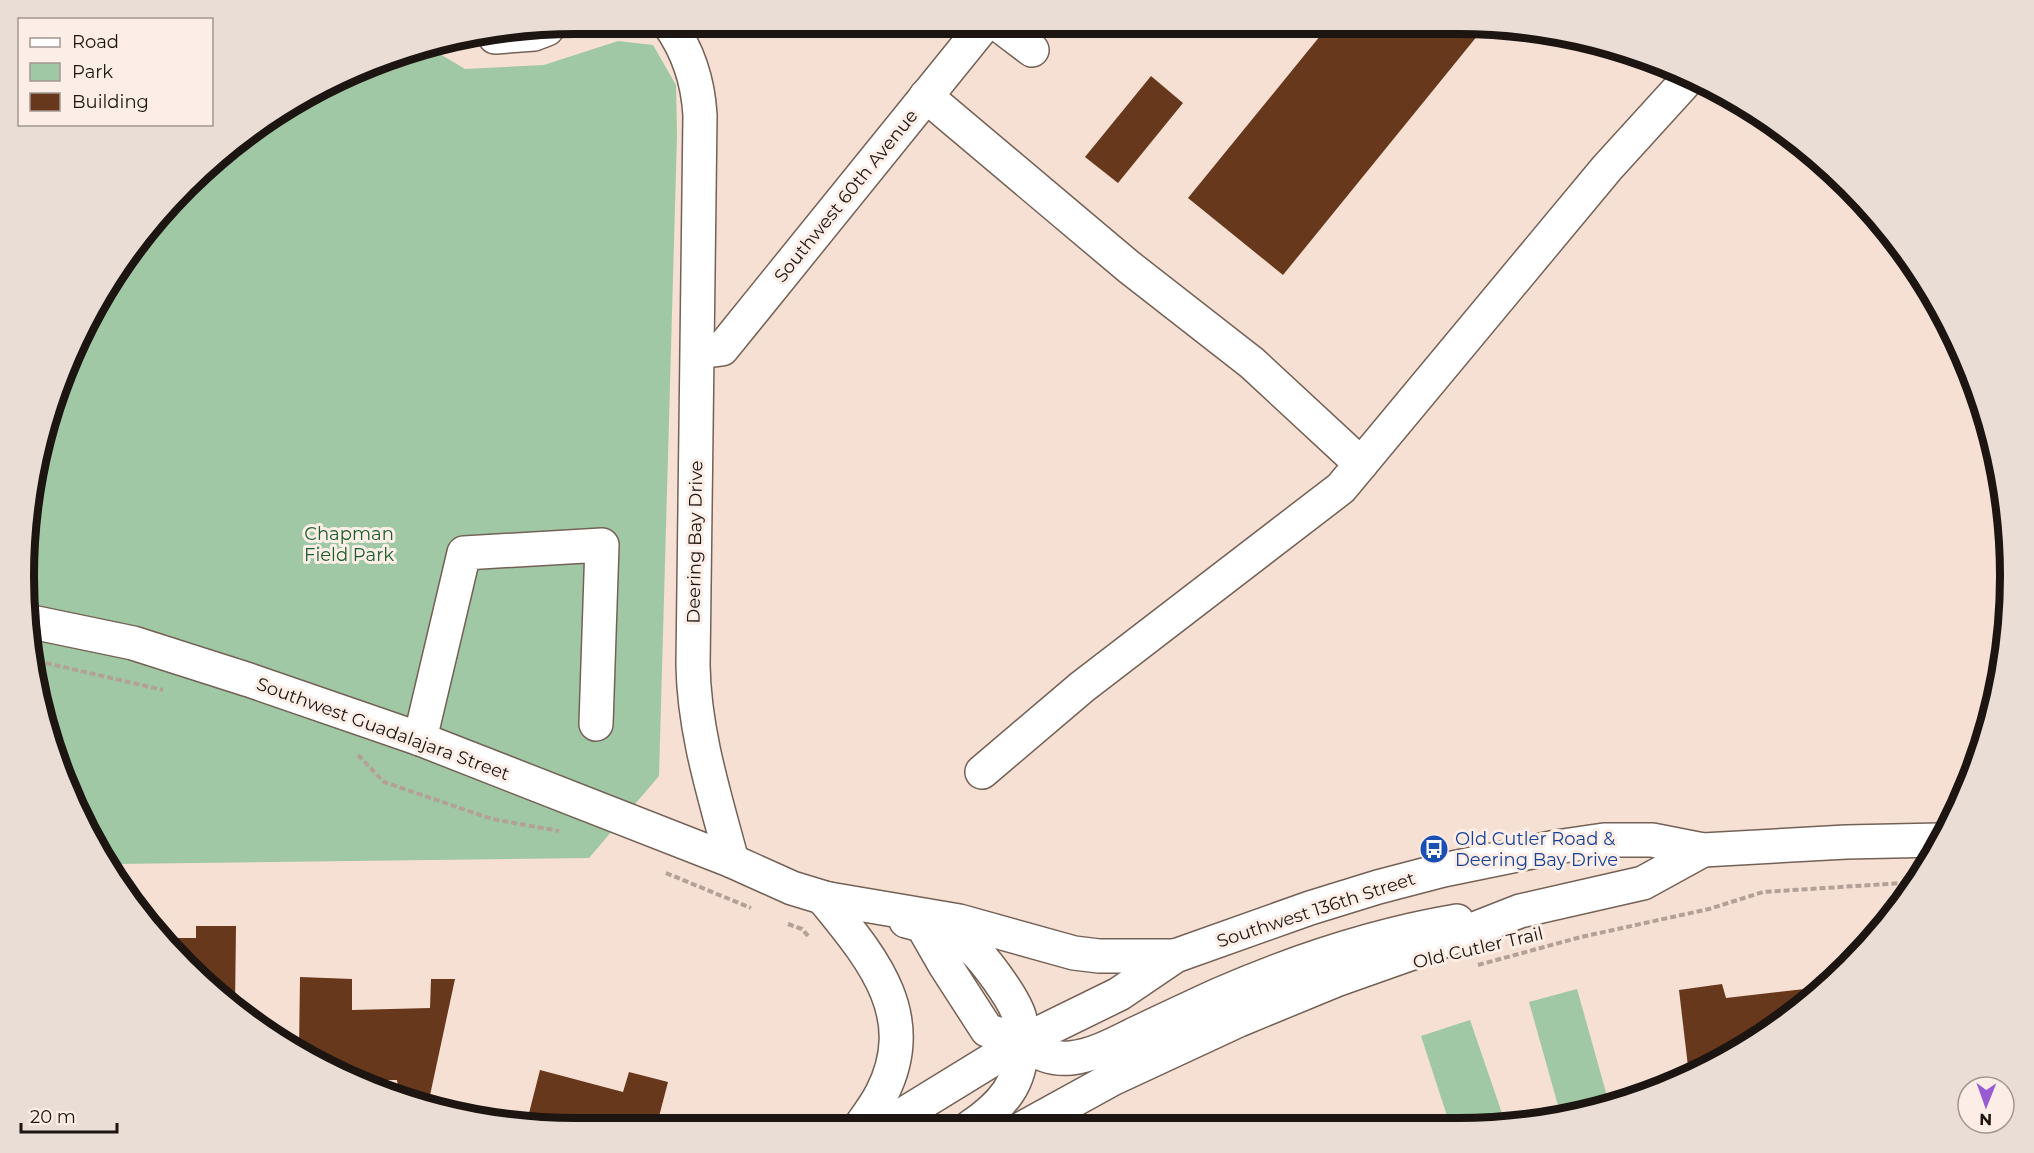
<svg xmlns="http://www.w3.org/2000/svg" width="2034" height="1153" font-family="Montserrat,sans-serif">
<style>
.green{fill:#a0c8a4}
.building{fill:#67381b}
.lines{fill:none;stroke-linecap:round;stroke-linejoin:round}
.minor-casing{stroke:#746156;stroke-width:36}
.major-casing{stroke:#746156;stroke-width:36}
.path{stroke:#b3a197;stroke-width:4;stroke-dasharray:6 3;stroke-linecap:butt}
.minor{stroke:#fff;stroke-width:33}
.major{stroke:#fff;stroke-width:33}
.labels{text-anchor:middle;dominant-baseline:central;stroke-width:6;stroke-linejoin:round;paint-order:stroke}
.street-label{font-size:18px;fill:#1c1511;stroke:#fceee7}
.park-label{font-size:18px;fill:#1a5f29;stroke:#fceee7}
.transit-label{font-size:18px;fill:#164399;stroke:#fceee7;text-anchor:start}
.rim{fill:none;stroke:#1c1511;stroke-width:8}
</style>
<rect width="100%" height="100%" fill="#f6dfd3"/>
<g class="green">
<polygon points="618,41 653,45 676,85 677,135 659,776 589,858 113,864 66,788 25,612 43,433 117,269 240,138 399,53 430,48 465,69 544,65"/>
<polygon points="1577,989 1607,1096 1559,1109 1529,1002"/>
<path d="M1470,1020L1506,1125C1488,1130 1469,1128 1451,1128L1421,1036Z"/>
</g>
<g class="building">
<polygon points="1329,25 1467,25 1478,35 1283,275 1188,198"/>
<polygon points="1151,76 1183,103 1118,183 1085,157"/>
<polygon points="196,926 236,926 235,1006 159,938 196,938"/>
<polygon points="300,977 352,979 352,1010 430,1008 431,979 455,979 429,1100 415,1103 400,1100 397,1080 359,1080 299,1050"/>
<polygon points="1722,984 1726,998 1822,987 1734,1055 1689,1075 1679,990"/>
<polygon points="540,1070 623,1092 629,1072 668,1082 656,1128 540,1128 526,1125"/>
<polygon points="1362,1118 1366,1128 1336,1128 1336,1127"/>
</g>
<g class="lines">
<g class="minor-casing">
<g id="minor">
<path d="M669,24C689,52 698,81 700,115L693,665C694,732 715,797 732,861L792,888L851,906"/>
<polyline points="999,25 1032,50"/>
<polyline points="495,37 534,34 547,29"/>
<polyline points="926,96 1129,267 1252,363 1361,464"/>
<polyline points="698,352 722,349 984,25"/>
<polyline points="27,621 133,643 249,680 420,739 732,861"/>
<polyline points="420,739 464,553 602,545 596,724"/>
<polyline points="982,772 1082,687 1341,488 1607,168 1688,79"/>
<path d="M906,921C923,925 952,934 967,944C982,954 1016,1001 1020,1019C1022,1026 1021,1034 1021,1042L987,1030L945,965L922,925"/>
</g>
</g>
<g class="major-casing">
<g id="major">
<polyline points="823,898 959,921 1074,953 1099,956 1175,956"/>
<path d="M823,898C870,956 922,1014 882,1093C876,1105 867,1117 859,1128"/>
<path d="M1021,1042C1037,1053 1051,1060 1071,1058C1096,1055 1118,1042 1139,1032C1166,1019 1192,1007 1218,995C1296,961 1374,935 1457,921"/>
<polyline points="881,1128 1021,1042 1119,994 1175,956 1310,908 1378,887 1443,870 1556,847 1604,840 1652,840 1703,850 1846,842 1940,840"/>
<path d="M969,1128C1002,1106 1023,1083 1021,1042"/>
<polyline points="1023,1128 1112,1079 1239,1020 1336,980 1418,951 1520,911 1643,883 1703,850"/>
</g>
</g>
<g class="path">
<polyline points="37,661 163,690"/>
<polyline points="358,755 384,782 492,819 559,831"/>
<polyline points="666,873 751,908"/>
<polyline points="788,924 802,929 809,937"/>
<polyline points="1478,965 1581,937 1709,909 1763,892 1918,882"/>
</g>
<use href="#minor" class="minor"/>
<use href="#major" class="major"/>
</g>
<defs>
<g id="bus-disc" transform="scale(1.5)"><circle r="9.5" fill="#1a4fb4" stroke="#fceee7"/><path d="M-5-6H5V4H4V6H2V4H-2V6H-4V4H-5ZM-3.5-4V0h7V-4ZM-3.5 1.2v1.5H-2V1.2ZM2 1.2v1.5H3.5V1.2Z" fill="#fff"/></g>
</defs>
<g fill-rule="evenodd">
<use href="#bus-disc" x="1434" y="849"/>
</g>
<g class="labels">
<g class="street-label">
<text transform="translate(846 196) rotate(-51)">Southwest 60th Avenue</text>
<text transform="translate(695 542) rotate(-89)">Deering Bay Drive</text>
<text transform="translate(383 729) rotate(20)">Southwest Guadalajara Street</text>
<text transform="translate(1316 910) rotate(-18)">Southwest 136th Street</text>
<text transform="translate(1478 948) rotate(-13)">Old Cutler Trail</text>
</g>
<g class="park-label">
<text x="349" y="534">Chapman<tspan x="349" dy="21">Field Park</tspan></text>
</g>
<g class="transit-label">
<text x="1455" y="839">Old Cutler Road &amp;<tspan x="1455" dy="21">Deering Bay Drive</tspan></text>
</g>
</g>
<path d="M0 0H2034V1153H0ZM576 34H1458A542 542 0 0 1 2000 576V576A542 542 0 0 1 1458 1118H576A542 542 0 0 1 34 576V576A542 542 0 0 1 576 34Z" fill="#eaddd6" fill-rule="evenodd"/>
<path class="rim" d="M576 34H1458A542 542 0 0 1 2000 576V576A542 542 0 0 1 1458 1118H576A542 542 0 0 1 34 576V576A542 542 0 0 1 576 34Z"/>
<rect x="18" y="18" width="195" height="108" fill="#fceee7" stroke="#a29791" stroke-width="1.5"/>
<rect x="30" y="38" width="30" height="9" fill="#ffffff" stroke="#a29791" stroke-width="1.5"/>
<text x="72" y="48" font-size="18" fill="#1c1511">Road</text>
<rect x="30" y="63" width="30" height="18" fill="#a0c8a4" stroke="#a29791" stroke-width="1.5"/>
<text x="72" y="78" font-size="18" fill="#1c1511">Park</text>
<rect x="30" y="93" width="30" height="18" fill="#67381b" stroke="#a29791" stroke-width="1.5"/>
<text x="72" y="108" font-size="18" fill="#1c1511">Building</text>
<g transform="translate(1986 1105) rotate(181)"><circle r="28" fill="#fceee7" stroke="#a29791" stroke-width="1.5"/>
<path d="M0-4.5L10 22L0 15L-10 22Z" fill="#985bd2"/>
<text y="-9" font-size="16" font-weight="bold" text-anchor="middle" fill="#1c1511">N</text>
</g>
<path d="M21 1123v9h96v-9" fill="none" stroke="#1c1511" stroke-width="3"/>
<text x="30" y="1123" font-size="18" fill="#1c1511" stroke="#fceee7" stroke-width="4.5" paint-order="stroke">20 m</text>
</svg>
